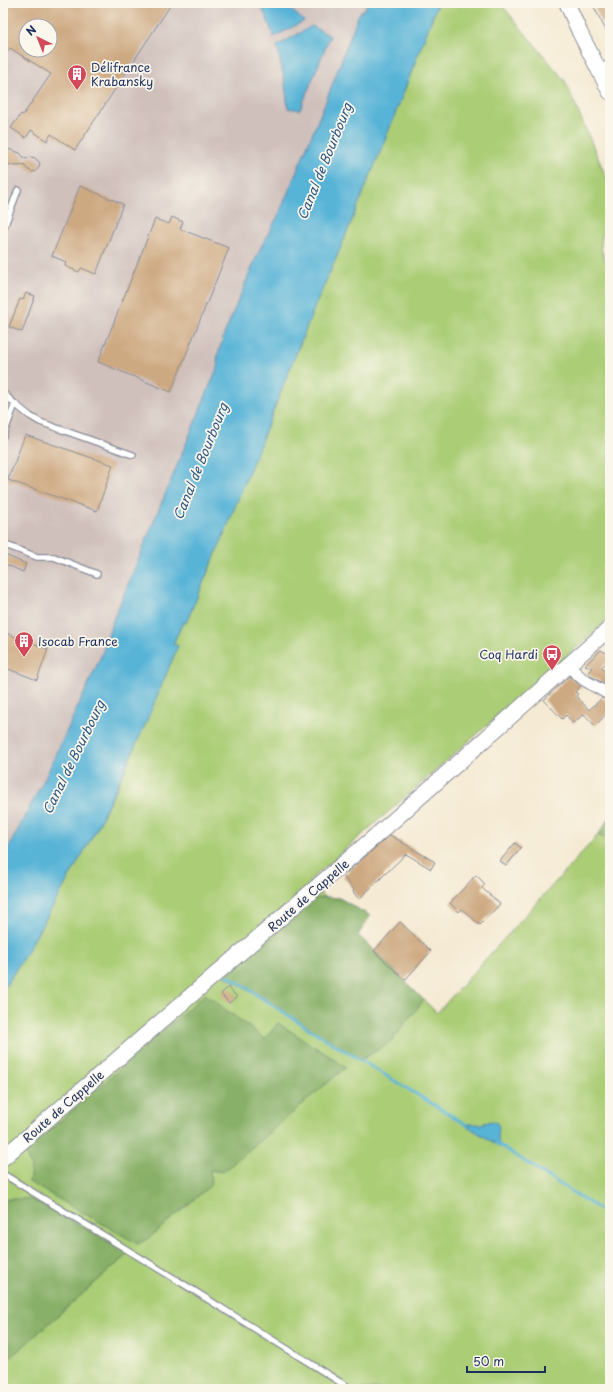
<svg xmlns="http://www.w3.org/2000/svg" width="613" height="1392" font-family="'Playpen Sans',sans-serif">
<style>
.industrial{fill:#cfc0bb;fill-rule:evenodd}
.green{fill:#abcd76;stroke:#637e6a}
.forest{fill:#88b067;stroke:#527062}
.water{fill:#59b4d7;stroke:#3a729a}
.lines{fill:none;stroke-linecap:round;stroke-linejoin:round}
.stream{stroke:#59b4d7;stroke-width:3}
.building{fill:#cda981;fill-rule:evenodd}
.lane-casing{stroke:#888c98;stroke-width:8}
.street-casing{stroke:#888c98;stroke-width:13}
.secondary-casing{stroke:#888c98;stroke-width:17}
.lane{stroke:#fff;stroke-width:5.5}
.street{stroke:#fff;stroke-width:11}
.secondary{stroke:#fff;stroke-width:15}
.labels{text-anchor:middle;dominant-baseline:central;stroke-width:3.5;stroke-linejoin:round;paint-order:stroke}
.poi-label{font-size:12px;fill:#1b2f5e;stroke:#fbf7ec;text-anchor:start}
.street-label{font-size:12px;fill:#1b2f5e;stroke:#fbf7ec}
.water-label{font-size:13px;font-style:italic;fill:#2e5782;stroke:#fbf7ec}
</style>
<rect width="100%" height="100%" fill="#fbf7ec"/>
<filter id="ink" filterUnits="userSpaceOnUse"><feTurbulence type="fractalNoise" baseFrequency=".025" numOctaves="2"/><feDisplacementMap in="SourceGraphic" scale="8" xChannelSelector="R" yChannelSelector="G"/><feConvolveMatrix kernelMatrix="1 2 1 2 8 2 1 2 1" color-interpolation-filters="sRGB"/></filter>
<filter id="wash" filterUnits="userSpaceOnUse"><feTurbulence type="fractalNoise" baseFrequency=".012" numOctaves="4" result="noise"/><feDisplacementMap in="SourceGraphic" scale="16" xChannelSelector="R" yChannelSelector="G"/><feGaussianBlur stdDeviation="0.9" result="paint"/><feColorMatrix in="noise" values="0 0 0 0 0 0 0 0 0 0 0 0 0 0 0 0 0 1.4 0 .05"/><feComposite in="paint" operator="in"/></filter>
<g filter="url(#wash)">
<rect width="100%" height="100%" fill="#f5ead3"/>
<path class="industrial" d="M3,3H367L365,9L361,11L358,16L326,101L279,214L261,247L237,303L218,354L217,361L218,366L112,623L102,654L47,774L3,858ZM26,26H50V50H26Z"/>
<path class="green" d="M438,3H500L565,81L610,186V219L605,226L602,237L601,246L603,255L610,268V618L309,881L324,897L339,898L370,916L358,935L437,1013L598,835L610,841V1389H3V990L28,950L96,830L124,773L178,646L173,644L183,622L186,623C197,598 207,572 219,547L315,306L340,249L385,140Z"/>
<g class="forest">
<polygon points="610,817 610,841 598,835"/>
<polygon points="324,897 339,898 370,916 358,935 424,1000 406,1022 392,1041 361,1060 225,976 310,900"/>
<polygon points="205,994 265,1039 278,1023 346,1067 223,1172 210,1170 211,1185 149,1238 138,1244 29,1182 31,1167 25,1152"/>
<polygon points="3,1199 31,1199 129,1253 3,1364"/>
</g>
<g class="water">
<polygon points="258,3 281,3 289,8 304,21 274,37 266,16"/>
<path d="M367,3H438L385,140L340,249L315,306L219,547C207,572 197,598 186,623L183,622L173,644L178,646L145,725L96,830L28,950L3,990V858L47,774L102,654L112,623L218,366L217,361L218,354L225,332L250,272L261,247L279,214L326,101L358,16L361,11L365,9Z"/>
<polygon points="312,26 330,36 300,110 288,108 285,83 277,46"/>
<polygon points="492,1121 497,1123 499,1127 498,1137 499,1146 464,1124 481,1124"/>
</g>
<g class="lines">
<g class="stream">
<polyline points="227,975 303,1025 467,1125"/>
<polyline points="496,1143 610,1216"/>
</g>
</g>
<g id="blocks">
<g class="building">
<path d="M3,3H172L75,150L51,134L47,141L31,130L26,138L11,128L21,114L23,115L51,74L10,48L3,59ZM26,26H50V50H26Z"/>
<polygon points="592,3 610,3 610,38 598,15"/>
<polygon points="5,148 20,153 25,159 31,157 35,158 40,163 38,169 36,171 32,172 27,169 24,165 17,166 3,163 3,155"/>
<polygon points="80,186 123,204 96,274 81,268 79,272 65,266 66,262 52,256"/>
<polygon points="172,217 183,222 180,229 229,248 171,392 98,362 155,219 169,224"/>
<polygon points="26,293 35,296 22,332 9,327 20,299 23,300"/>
<polygon points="25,435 113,465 97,511 8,480"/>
<polygon points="3,554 26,564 23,572 3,563"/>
<polygon points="3,632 48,649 37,680 3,667"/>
<polygon points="601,650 610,655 610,659 601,668 610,674 610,687 591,676 588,672 592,668 585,665"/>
<polygon points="569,676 581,686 575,692 578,694 576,696 589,710 602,698 610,702 610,710 595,726 584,714 573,723 566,715 562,719 544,700"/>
<polygon points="390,835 435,862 431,869 406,854 359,899 353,892 354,890 343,876"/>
<polygon points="515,843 521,848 506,866 500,861"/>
<polygon points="476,875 485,884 482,888 500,904 480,925 462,909 459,912 450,903"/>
<polygon points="400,922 431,951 405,980 374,951"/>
<polygon points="228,987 237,997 229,1003 221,994"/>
</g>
</g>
</g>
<g filter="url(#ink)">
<use href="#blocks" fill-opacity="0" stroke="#888c98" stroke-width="1"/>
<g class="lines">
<g class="lane-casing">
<g id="lane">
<polyline points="3,230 18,190"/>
<polyline points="3,393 15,404 3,436"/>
<polyline points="15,404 30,416 40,422 133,455"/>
<polyline points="3,544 37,557 54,557 97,574"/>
<polyline points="3,1174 185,1285 351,1389"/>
</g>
</g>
<g class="street-casing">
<g id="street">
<polyline points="599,71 610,66"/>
<polyline points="568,666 584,680 610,695"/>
</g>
</g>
<g class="secondary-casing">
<g id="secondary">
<polyline points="567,3 580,33 610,92"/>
<polyline points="3,1158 394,820 610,628"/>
</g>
</g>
<use href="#lane" class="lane"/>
<use href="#street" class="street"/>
<use href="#secondary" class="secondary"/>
</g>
</g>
<defs>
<g id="building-pin" transform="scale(1)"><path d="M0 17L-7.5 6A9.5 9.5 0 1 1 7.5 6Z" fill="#d1495b" stroke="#fbf7ec"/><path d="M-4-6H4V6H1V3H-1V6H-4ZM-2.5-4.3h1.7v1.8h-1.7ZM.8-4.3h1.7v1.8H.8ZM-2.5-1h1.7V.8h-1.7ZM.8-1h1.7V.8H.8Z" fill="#fff"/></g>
<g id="bus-pin" transform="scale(1)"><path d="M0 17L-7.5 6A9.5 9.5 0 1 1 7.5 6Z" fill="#d1495b" stroke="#fbf7ec"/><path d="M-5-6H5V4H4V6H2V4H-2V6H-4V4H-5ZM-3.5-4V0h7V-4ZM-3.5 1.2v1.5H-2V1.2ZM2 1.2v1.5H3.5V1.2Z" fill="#fff"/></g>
</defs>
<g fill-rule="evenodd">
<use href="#building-pin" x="77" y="74"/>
<use href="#building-pin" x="24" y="641"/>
<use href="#bus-pin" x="552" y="654"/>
</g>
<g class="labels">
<g class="poi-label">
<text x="91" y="67">Délifrance<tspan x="91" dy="14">Krabansky</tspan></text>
<text x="38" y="641">Isocab France</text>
<text x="538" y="654" text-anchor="end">Coq Hardi</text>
</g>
<g class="street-label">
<text transform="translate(308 895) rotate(-41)">Route de Cappelle</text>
<text transform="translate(63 1106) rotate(-41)">Route de Cappelle</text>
</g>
<g class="water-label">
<text transform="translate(324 161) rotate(-68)">Canal de Bourbourg</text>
<text transform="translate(200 461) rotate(-68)">Canal de Bourbourg</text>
<text transform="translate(73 757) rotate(-64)">Canal de Bourbourg</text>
</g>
</g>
<rect width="613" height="1392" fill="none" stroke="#fbf7ec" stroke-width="16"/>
<g transform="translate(38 38) rotate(317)"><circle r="19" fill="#fbf7ec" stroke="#a1a7b3"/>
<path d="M0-3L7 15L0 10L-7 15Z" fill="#d1495b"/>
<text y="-6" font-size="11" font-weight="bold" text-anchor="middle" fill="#1b2f5e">N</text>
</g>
<path d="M467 1366v6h78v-6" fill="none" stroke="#1b2f5e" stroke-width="2"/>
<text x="473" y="1366" font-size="12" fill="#1b2f5e" stroke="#fbf7ec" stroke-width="3" paint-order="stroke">50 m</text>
</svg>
